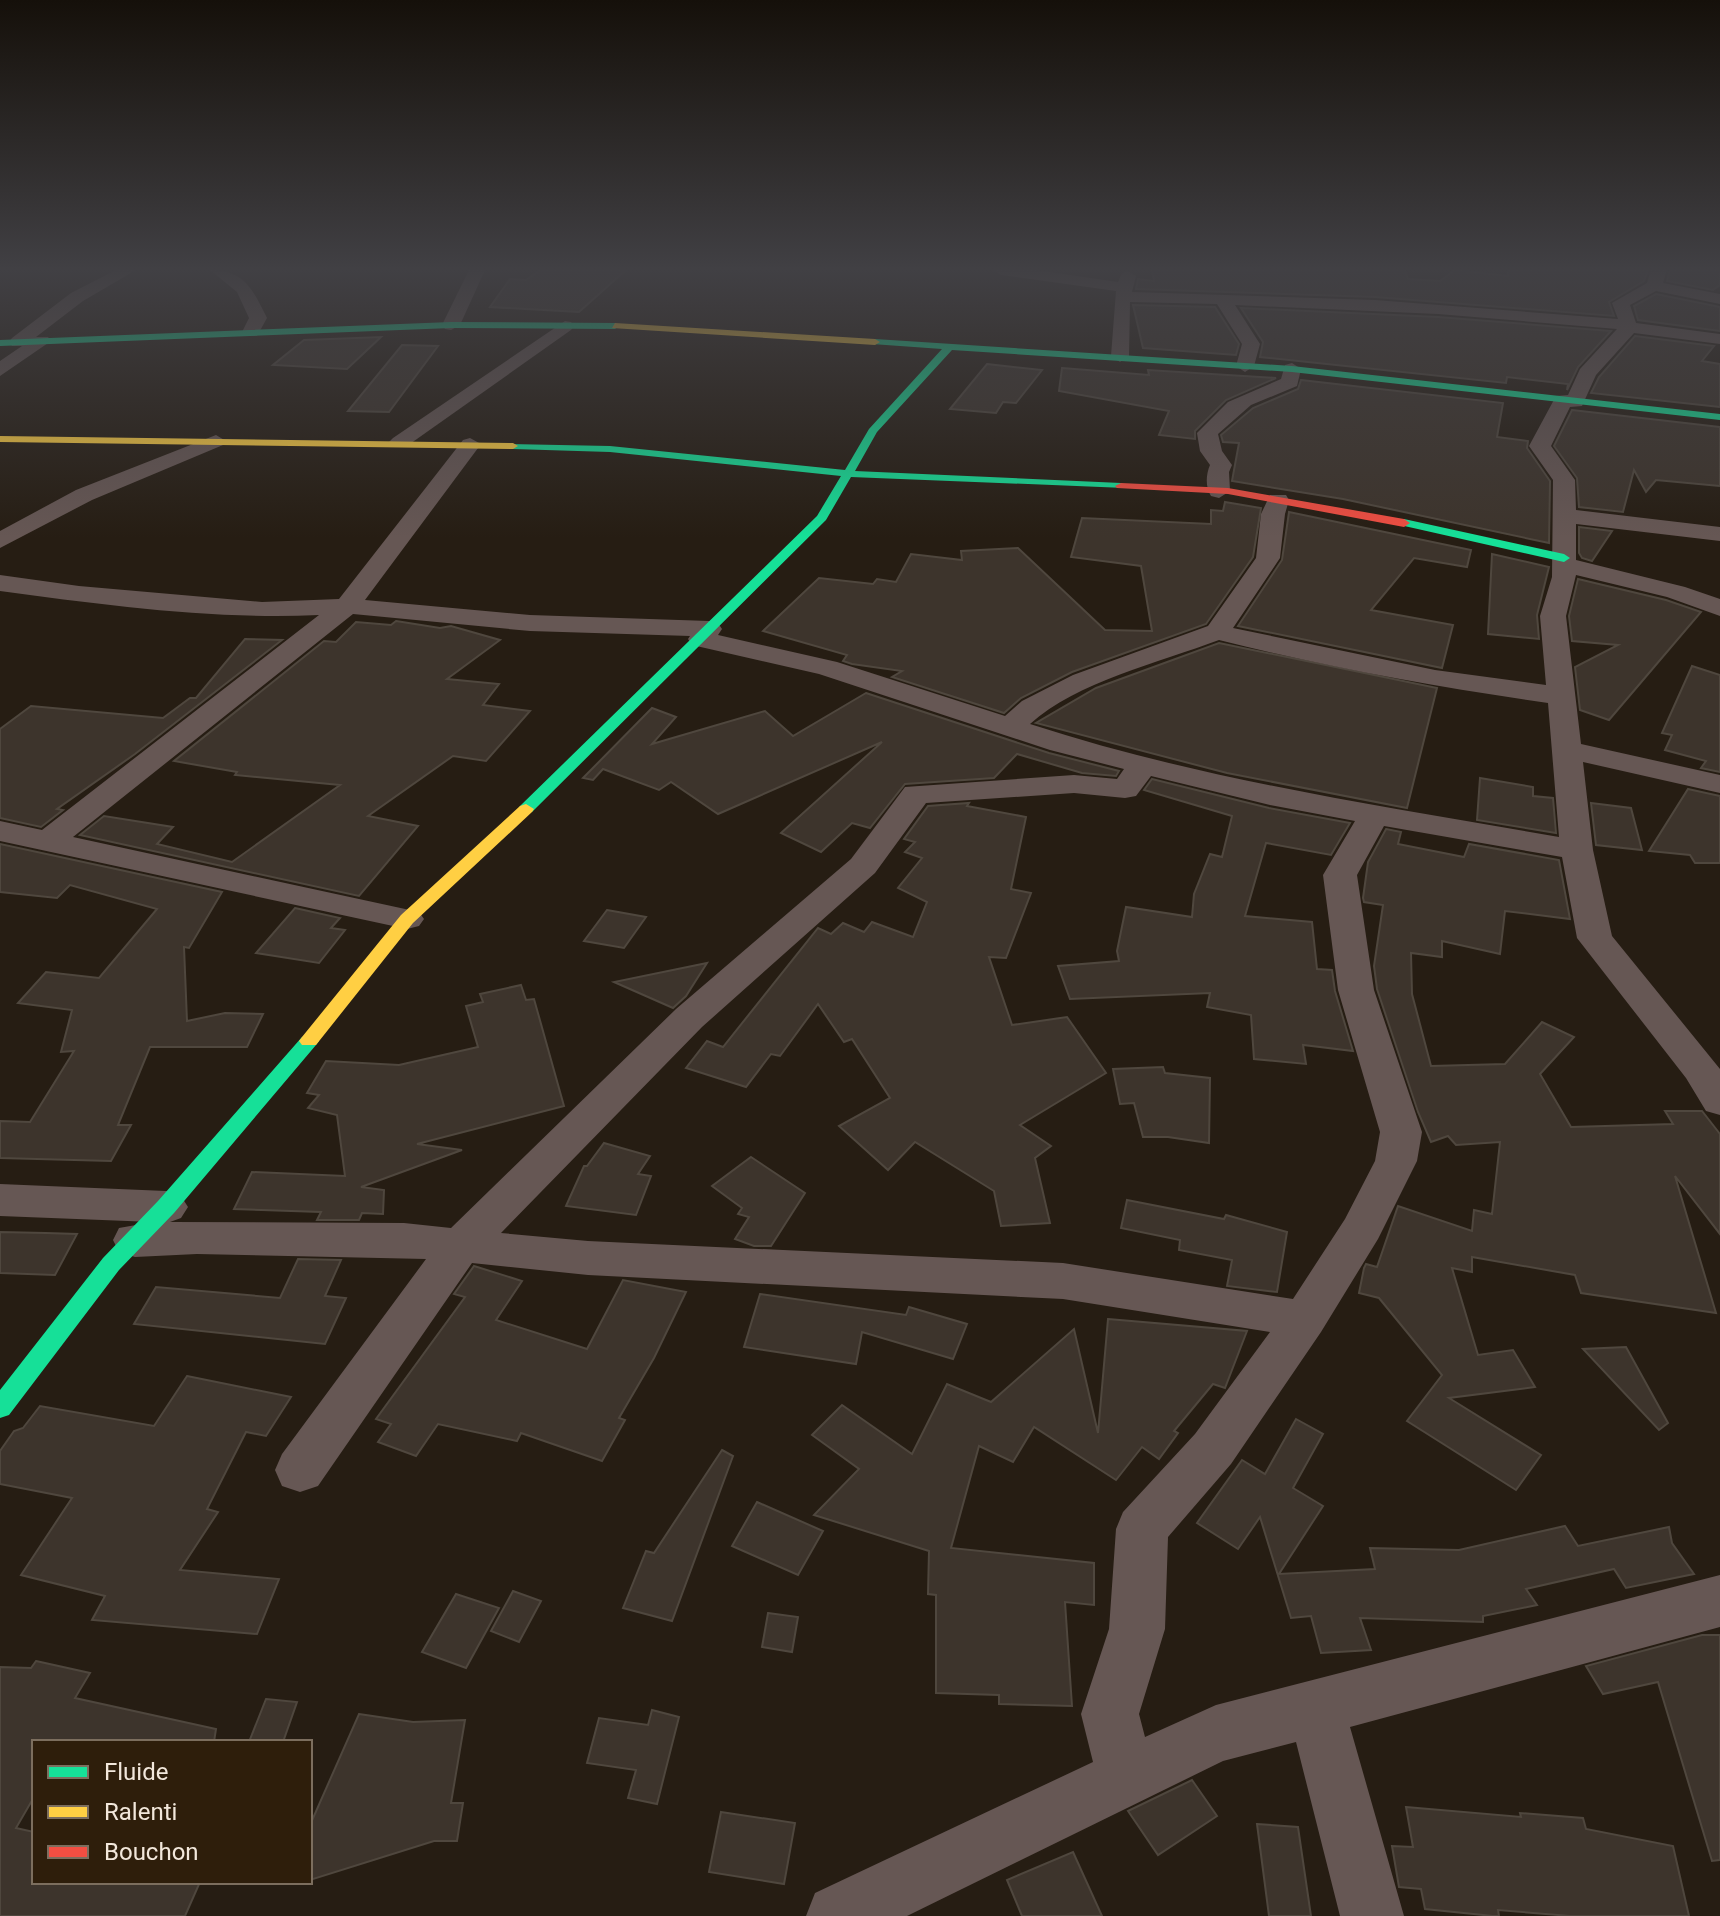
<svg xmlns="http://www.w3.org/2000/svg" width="1720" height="1916" font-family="Roboto,sans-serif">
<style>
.building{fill:#3d342c;stroke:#4f473e;stroke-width:2}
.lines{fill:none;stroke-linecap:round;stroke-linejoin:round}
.street{fill:#665754;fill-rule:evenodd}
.fast{fill:#16e098;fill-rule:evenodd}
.slow{fill:#ffcf43;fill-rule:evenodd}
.jam{fill:#f24e42;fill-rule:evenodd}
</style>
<rect width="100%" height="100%" fill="#261d13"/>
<g class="building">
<polygon points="540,270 626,270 579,312 490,307 510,279 526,280"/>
<polygon points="1247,270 1405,270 1408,279 1440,281 1455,270 1508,276 1508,270 1648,270 1644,281 1609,302 1614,316 1375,297 1136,289 1138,279 1154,281 1152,271"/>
<polygon points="1670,270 1720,270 1720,285 1713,290 1667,281"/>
<polygon points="1656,294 1720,307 1720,331 1638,320 1634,306"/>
<polygon points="1133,305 1215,307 1239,344 1236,355 1143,348"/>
<polygon points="1241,308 1438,317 1611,331 1578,367 1567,390 1568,384 1507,377 1506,383 1260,357 1263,342"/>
<polygon points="1635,336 1714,346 1702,361 1720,364 1720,407 1591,393 1599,377"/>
<polygon points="381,337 347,369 273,365 304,340"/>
<polygon points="402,345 438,346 389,412 348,411"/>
<polygon points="987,364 1042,370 1016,403 1003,402 996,413 950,409"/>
<polygon points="1062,368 1149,375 1148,370 1276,378 1226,400 1195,431 1195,439 1159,435 1169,411 1059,391"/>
<polygon points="1301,380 1503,403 1497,437 1528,441 1527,448 1550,481 1549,543 1343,499 1232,481 1239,443 1223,442 1221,435 1253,408 1298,389"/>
<polygon points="1572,410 1720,427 1720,486 1656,480 1646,492 1634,470 1623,512 1579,507 1577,478 1554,446"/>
<polygon points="1225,502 1261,508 1253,557 1206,624 1072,672 1021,698 1004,713 892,677 902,671 852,664 843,661 847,655 763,631 819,578 873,584 877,579 896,582 911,554 962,560 961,551 1018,548 1105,630 1152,631 1141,566 1071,557 1082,518 1211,524 1211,510 1223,511"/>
<polygon points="1289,512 1471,550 1467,567 1414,558 1371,610 1453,625 1442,668 1238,626 1282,560"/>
<polygon points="1579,527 1612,531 1592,561 1582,558 1579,553"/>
<polygon points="1492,554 1549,567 1537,615 1539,639 1488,634"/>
<polygon points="1578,579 1666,600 1701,612 1609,720 1580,710 1575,667 1618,645 1572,641 1569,616"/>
<polygon points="396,621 440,628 451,626 500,640 447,679 499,684 483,705 530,711 486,761 453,756 368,816 418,826 359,896 80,835 104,816 173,827 157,844 232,862 340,785 235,775 237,772 174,761 324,641 336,642 356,622 391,625"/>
<polygon points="245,639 282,640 135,754 57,809 63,810 41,827 0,818 0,729 31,706 163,718 190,698 196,698"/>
<polygon points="1219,643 1437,688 1407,808 1227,773 1036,723 1096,688"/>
<polygon points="1692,666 1720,675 1720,772 1701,768 1706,761 1665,750 1672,735 1662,733"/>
<polygon points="866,693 1049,753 1119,771 1116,776 1082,773 1017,754 994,778 905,784 870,828 852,823 821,852 781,833 882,742 718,814 671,782 659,790 603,769 593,780 583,778 652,708 676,717 652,744 765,711 793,736"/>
<polygon points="1480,778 1533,787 1533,796 1553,798 1556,833 1477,820"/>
<polygon points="1152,779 1269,808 1350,823 1331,855 1266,843 1245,916 1312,922 1317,969 1332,970 1335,991 1353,1051 1303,1045 1306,1064 1254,1059 1251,1015 1207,1007 1210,993 1070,999 1058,966 1119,961 1117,951 1126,907 1192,917 1194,894 1210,854 1222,857 1232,816 1144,790"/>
<polygon points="1688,789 1720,796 1720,863 1695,863 1690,855 1649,851"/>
<polygon points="969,803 967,806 1026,817 1011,889 1031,893 1006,958 989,957 1012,1025 1067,1017 1106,1073 1020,1125 1051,1146 1035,1158 1050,1223 1001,1226 994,1191 915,1142 888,1170 839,1126 890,1098 852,1039 844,1042 818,1004 780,1056 771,1054 746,1087 686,1068 707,1041 723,1047 818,928 831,934 843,923 864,932 872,922 913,937 927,902 898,888 922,858 905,852 915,842 904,839 928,806"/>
<polygon points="1591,803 1631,808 1642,850 1596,845"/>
<polygon points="1386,829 1401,832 1398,844 1464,857 1469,844 1559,860 1570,919 1505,911 1500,954 1442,941 1442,957 1411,953 1412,994 1431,1066 1505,1064 1542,1022 1574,1037 1540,1074 1571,1127 1673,1124 1665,1111 1702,1111 1720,1134 1720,1234 1675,1176 1716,1313 1581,1293 1575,1275 1472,1257 1472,1272 1452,1268 1478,1355 1513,1350 1535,1387 1449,1398 1541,1455 1516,1490 1407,1421 1442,1375 1379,1298 1359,1293 1364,1268 1366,1264 1377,1267 1398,1206 1472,1231 1474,1210 1492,1214 1500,1142 1456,1145 1448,1136 1431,1142 1418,1112 1377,989 1374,966 1383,905 1364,902 1363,898 1368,862"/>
<polygon points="0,844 222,892 189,948 184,947 187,1021 225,1013 263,1014 247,1047 150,1047 118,1125 131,1125 111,1161 0,1158 0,1121 30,1122 74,1051 61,1052 72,1010 18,1003 46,972 99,978 157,909 70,885 57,898 0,892"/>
<polygon points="295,908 340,918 331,928 345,930 319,963 256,953"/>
<polygon points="607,910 646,917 624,948 584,941"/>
<polygon points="707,963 686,996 673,1008 614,982"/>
<polygon points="521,985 526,1000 534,999 564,1106 417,1144 462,1150 361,1187 384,1190 383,1214 362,1213 359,1220 317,1220 321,1212 234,1209 252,1172 345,1176 337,1115 308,1108 319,1095 307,1093 326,1061 399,1065 478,1047 466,1006 483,1002 480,994"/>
<polygon points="1163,1067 1165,1073 1210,1078 1209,1143 1168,1137 1143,1137 1134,1103 1120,1104 1113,1069"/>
<polygon points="604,1143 650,1156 638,1174 651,1176 636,1215 566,1206 584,1166 587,1166"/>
<polygon points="751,1157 805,1193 771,1246 754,1246 735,1239 749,1217 738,1214 742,1208 712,1186"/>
<polygon points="1127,1200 1224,1219 1226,1215 1287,1232 1277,1292 1227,1286 1232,1260 1179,1250 1180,1240 1121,1228"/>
<polygon points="0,1232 46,1233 77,1234 55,1275 0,1273"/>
<polygon points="298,1259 341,1260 325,1296 346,1298 325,1344 134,1324 156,1287 280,1298"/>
<polygon points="474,1266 522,1281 496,1320 587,1349 623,1280 686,1292 654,1358 619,1418 625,1420 602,1461 521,1433 517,1441 438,1424 416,1456 378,1442 391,1424 376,1419 465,1297 454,1294"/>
<polygon points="760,1294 906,1315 909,1307 967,1324 953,1359 862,1332 856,1364 744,1347"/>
<polygon points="1108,1319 1247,1331 1225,1388 1213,1384 1174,1431 1178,1433 1159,1459 1142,1447 1116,1480 1034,1427 1013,1462 979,1446 951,1548 1094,1563 1094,1605 1065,1602 1072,1706 999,1704 999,1695 936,1693 936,1595 928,1594 929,1551 814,1515 859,1469 812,1435 842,1405 912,1454 947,1384 991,1402 1074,1329 1098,1433"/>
<polygon points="1626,1347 1668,1423 1659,1430 1583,1349"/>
<polygon points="187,1376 291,1397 266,1436 246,1432 207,1509 218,1512 180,1570 279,1579 257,1634 92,1620 105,1596 21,1575 72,1498 0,1484 0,1451 14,1431 23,1428 40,1406 154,1426"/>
<polygon points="1296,1419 1323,1434 1293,1488 1323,1506 1279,1574 1375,1569 1370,1548 1459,1550 1565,1526 1578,1546 1669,1527 1672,1543 1694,1574 1626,1588 1614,1569 1526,1589 1537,1605 1483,1616 1483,1622 1360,1618 1371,1650 1321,1653 1311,1616 1291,1618 1260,1517 1238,1549 1197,1523 1242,1460 1265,1474"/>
<polygon points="722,1450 733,1456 672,1621 623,1608 646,1551 654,1553"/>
<polygon points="757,1502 823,1531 798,1575 732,1546"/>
<polygon points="513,1591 541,1601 519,1642 491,1631"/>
<polygon points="456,1594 499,1608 466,1668 422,1652"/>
<polygon points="768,1613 798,1617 792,1652 762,1647"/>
<polygon points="1702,1635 1720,1635 1720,1860 1712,1861 1658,1682 1603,1694 1586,1666"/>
<polygon points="36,1661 90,1673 75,1698 216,1729 214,1742 34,1742 34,1797 16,1828 34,1832 34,1882 200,1882 185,1916 0,1916 0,1667 31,1668"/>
<polygon points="266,1699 297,1702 283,1742 249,1742"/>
<polygon points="652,1710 679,1717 657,1804 628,1798 636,1770 587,1763 599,1718 648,1725"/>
<polygon points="359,1714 413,1722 465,1720 451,1803 463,1803 457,1841 434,1841 310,1880 310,1825"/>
<polygon points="1192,1780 1217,1816 1158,1855 1128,1811"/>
<polygon points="1406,1807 1521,1817 1520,1813 1583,1818 1586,1829 1673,1846 1689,1916 1570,1916 1498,1910 1499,1916 1493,1916 1425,1909 1421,1889 1399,1887 1392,1846 1413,1847"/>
<polygon points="721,1812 795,1823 784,1884 709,1872"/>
<polygon points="1257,1824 1298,1827 1311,1916 1269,1916"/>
<polygon points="1073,1852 1102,1916 1022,1916 1007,1880"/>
</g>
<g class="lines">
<g class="street">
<polygon points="116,270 136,270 83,301 36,337 48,337 51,341 0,376 0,361 22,346 12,346 9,342 12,338 71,293"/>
<path d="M210,270C245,270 253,290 267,318L257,336H245L242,332L249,318L237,292Z"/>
<polygon points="469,270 485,270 460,325 451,330 445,329 442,325"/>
<path d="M993,270H1036L1118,282L1122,273L1128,271L1136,276L1132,292L1375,300L1618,319L1612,303L1647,283L1651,270H1667L1663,283L1720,294V304L1656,291L1630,305L1636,323L1720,334V344L1634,333L1596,375L1582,406L1570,407L1551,446L1575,480L1576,510L1720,527V541L1576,524V560L1685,587L1720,599V616L1667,597L1576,575L1566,616L1581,744L1720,775V793L1583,762L1593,850L1612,936L1720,1069V1115L1706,1111L1686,1078L1577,938L1562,857L1384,826L1357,875L1374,990L1422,1132L1417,1161L1378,1239L1321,1332L1231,1464L1168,1537L1165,1629L1139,1714L1145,1737L1216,1705L1720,1575V1627L1350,1727L1404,1916H1340L1296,1742L1223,1761L907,1916H806L815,1893L1093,1762L1081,1714L1109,1629L1116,1529L1123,1512L1195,1434L1270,1332L1063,1299L588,1275L472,1263L318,1486L300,1492L282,1486L275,1470L282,1454L426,1259L197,1254L135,1257L119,1252L113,1240L119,1228L153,1222L0,1216V1184L166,1191L181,1196L188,1207L181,1218L170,1222L404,1223L451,1228L676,1009L851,859L905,787L1074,775L1117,779L1124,769L1050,750L819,674L692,645L688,639L690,636L530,631L353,614L73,837L419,912L424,919L419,926L407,929L0,841V821L42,830L319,615C213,620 105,605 0,591V575L79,586L262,602L339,599L463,440L470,438L481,444L365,600L530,615L709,621L718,623L722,629L718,635L837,662L1005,716L1022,701L1073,675L1208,626L1256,558L1261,514L1270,495H1286L1289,500L1285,514L1280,558L1233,628L1435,670L1546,685L1540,616L1552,577L1553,480L1529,446L1556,396L1568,395L1580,369L1617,329L1438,314L1235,305L1260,344L1254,366L1245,372L1236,366L1242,344L1217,304L1130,302L1129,356L1120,362L1111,356L1116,291L1001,275ZM1219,640C1327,667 1437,687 1548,703L1559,837C1382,806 1202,780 1030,724C1076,682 1161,662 1219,640ZM1151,776L1270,805L1355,821L1323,875L1338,990L1380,1132L1375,1161L1345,1219L1293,1299L1063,1263L588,1241L501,1233L702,1027L875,873L926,803L1074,793L1125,798L1136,796Z"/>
<polygon points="565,321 571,322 574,326 571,330 407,446 393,446 389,442 393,438"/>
<path d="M1292,363L1301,369L1297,386L1251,405L1218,434L1222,451L1232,465L1229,472L1230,491L1219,498L1211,496C1205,487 1206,474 1210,465L1200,451L1197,433L1228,402L1281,379L1285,365Z"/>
<polygon points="216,435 226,441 223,445 92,500 0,548 0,531 76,490"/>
</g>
<g class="fast">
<polygon points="451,322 615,323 619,326 615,329 451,328 0,346 0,340"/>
<polygon points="875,339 1292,366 1720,414 1720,420 1292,372 952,350 877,432 855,471 1121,483 1127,486 1125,488 851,477 826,520 532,812 520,812 518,809 520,806 817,516 841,476 610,452 513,449 508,446 509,444 610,446 845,470 869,429 942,349 872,344"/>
<polygon points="1404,519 1564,554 1570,558 1564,562 1400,525 1398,523"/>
<polygon points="309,1035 319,1041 316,1045 174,1213 119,1270 9,1415 0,1418 0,1390 103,1258 158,1201 302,1037"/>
</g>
<g class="slow">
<polygon points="615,323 875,339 880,342 875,345 612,328"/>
<polygon points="0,436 513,443 518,446 513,449 0,442"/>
<polygon points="526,804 534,809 532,812 413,923 316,1045 302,1045 299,1041 302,1037 401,915 520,806"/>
</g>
<polygon class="jam" points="1121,483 1228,488 1404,519 1410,523 1404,527 1228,494 1117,488 1115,486"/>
</g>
<linearGradient id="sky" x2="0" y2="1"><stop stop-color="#15100a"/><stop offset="0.5" stop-color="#414044"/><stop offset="1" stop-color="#414044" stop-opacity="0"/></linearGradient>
<rect width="1720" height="538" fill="url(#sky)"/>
<rect x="32" y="1740" width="280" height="144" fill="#2e1e0b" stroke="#7c6e5e" stroke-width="2"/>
<rect x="48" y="1766" width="40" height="12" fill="#16e098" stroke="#7c6e5e" stroke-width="2"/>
<text x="104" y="1780" font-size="24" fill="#f2e7db">Fluide</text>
<rect x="48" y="1806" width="40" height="12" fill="#ffcf43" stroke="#7c6e5e" stroke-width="2"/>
<text x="104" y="1820" font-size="24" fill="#f2e7db">Ralenti</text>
<rect x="48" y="1846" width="40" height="12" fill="#f24e42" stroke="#7c6e5e" stroke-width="2"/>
<text x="104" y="1860" font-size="24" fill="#f2e7db">Bouchon</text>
</svg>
